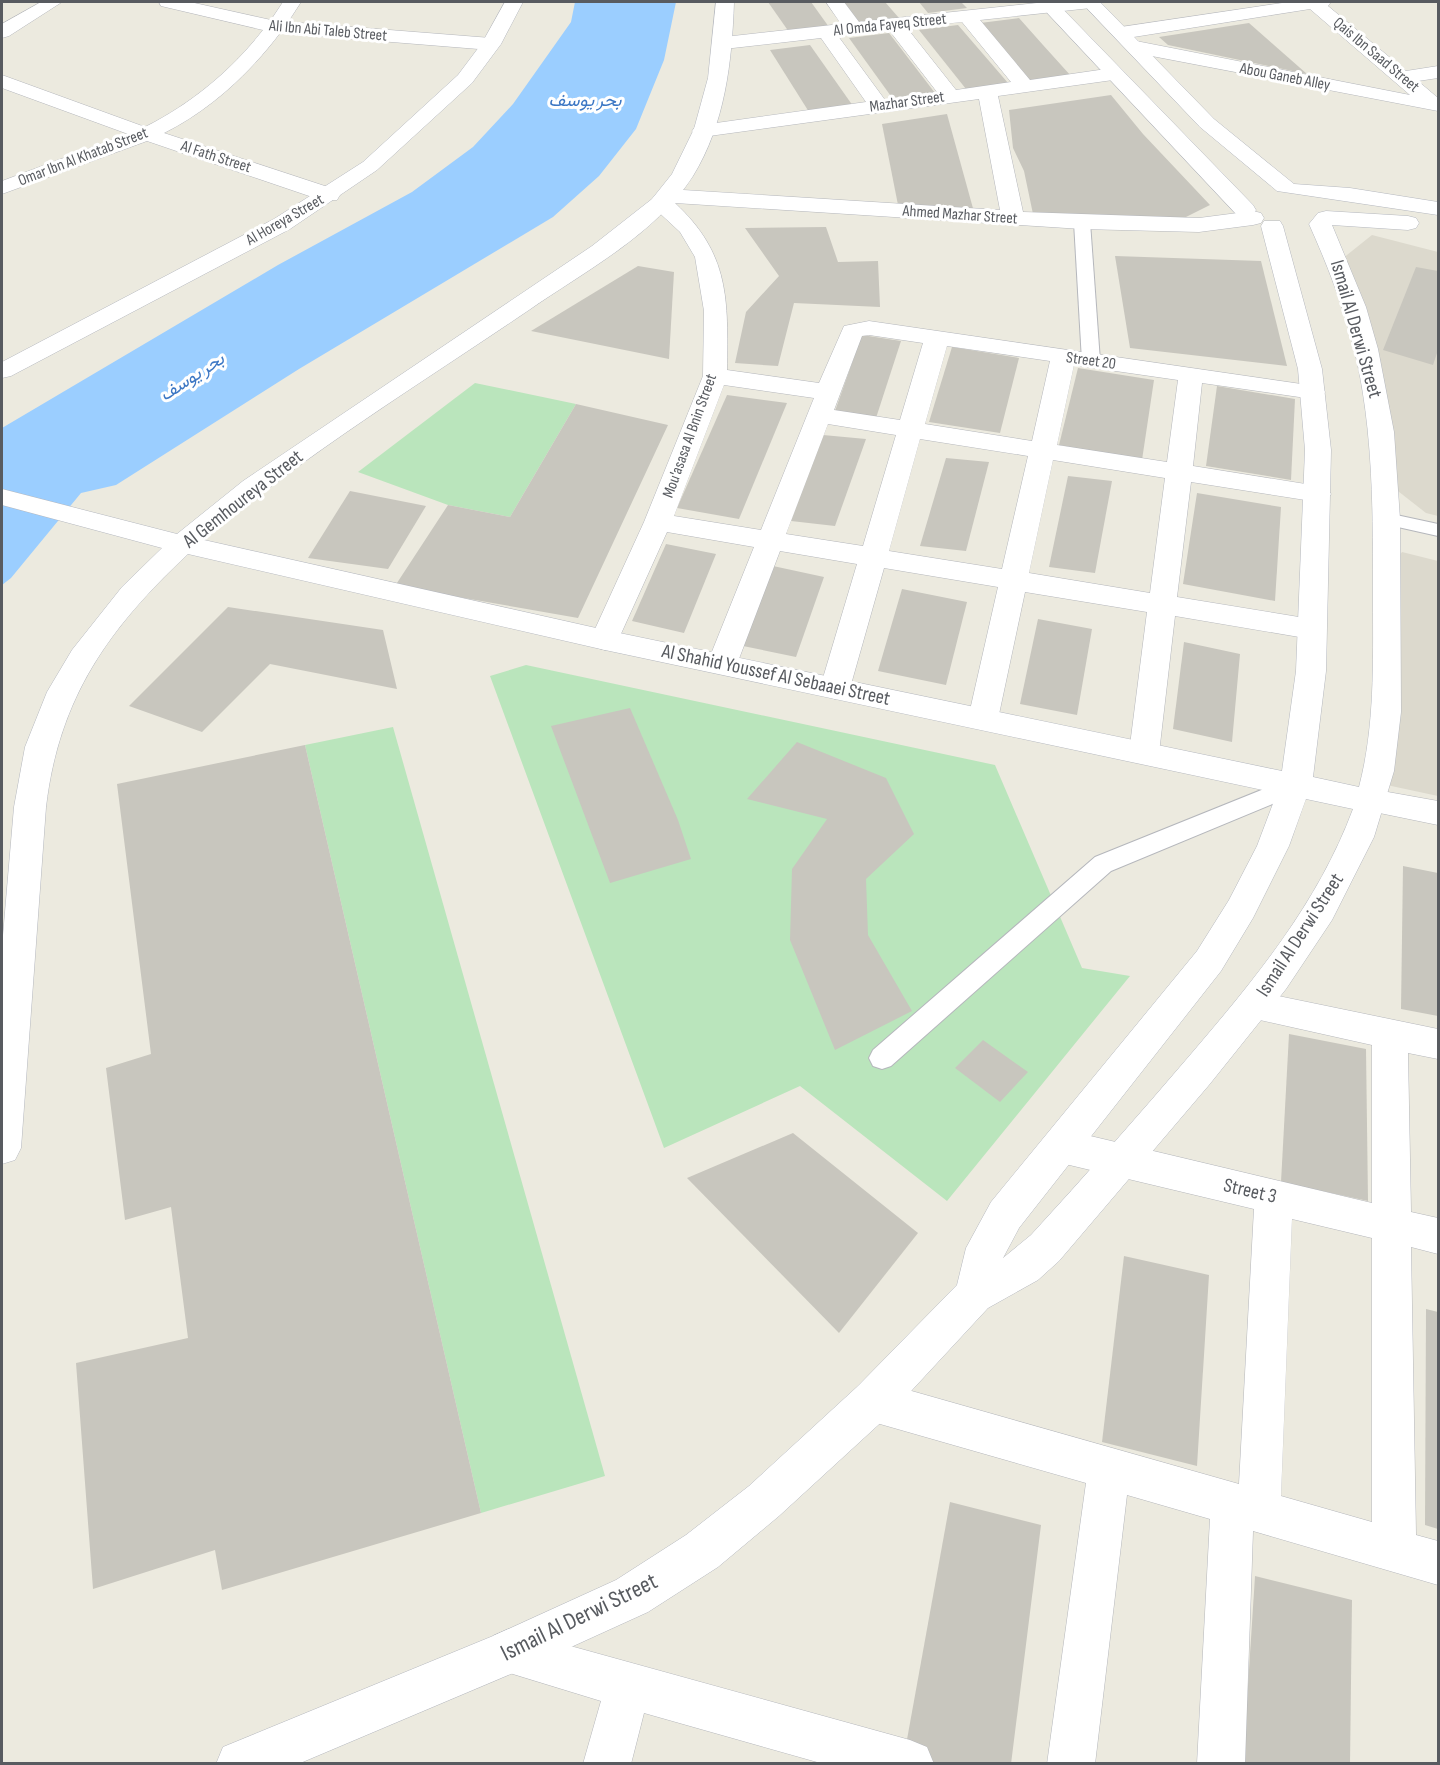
<svg xmlns="http://www.w3.org/2000/svg" width="1440" height="1765" font-family="'Sofia Sans Condensed',Vazirmatn,sans-serif">
<style>
.education{fill:#dcd9cd}
.green{fill:#bae5bc}
.water{fill:#9bceff}
.building{fill:#c8c6be}
.lines{fill:none;stroke-linecap:round;stroke-linejoin:round}
.lane-casing{stroke:#b5b7bc;stroke-width:2}
.street-casing{stroke:#b5b7bc;stroke-width:1}
.secondary-casing{stroke:#b5b8bf;stroke-width:1}
.lane{fill:#fff;fill-rule:evenodd}
.street{fill:#fff;fill-rule:evenodd}
.secondary{fill:#fff;fill-rule:evenodd}
.labels{text-anchor:middle;dominant-baseline:central;stroke-width:6;stroke-linejoin:round;paint-order:stroke}
.far-street-label{font-size:16px;fill:#585b60;stroke:#fff}
.far-water-label{font-size:18px;font-style:italic;fill:#3c77c4;stroke:#fff}
.street-label{font-size:20px;fill:#585b60;stroke:#fff}
.near-street-label{font-size:24px;fill:#585b60;stroke:#fff}
</style>
<rect width="100%" height="100%" fill="#eceadf"/>
<g class="education">
<polygon points="1372,235 1438,252 1438,516 1426,513 1389,484 1342,259"/>
<polygon points="1402,552 1438,561 1438,796 1382,784 1391,566"/>
</g>
<g class="green">
<polygon points="475,383 576,404 510,517 448,505 358,472"/>
<polygon points="526,665 995,765 1082,968 1130,976 947,1201 800,1086 664,1148 490,676"/>
<polygon points="393,727 605,1476 481,1513 305,745"/>
</g>
<polygon class="water" points="575,2 676,2 664,60 636,129 599,176 553,217 299,369 116,485 81,493 11,578 2,585 2,428 278,265 412,192 473,147 513,104 571,22"/>
<g class="building">
<polygon points="768,2 811,2 829,27 789,32"/>
<polygon points="843,2 885,2 899,18 859,23"/>
<polygon points="919,2 961,2 967,8 928,13"/>
<polygon points="1019,18 1043,45 1071,76 1030,82 980,23"/>
<polygon points="1249,23 1307,74 1168,45 1159,37"/>
<polygon points="958,25 1008,83 966,89 919,30"/>
<polygon points="889,33 935,93 893,99 849,38"/>
<polygon points="810,45 853,106 809,112 770,50"/>
<polygon points="1111,95 1143,134 1210,205 1170,225 1033,214 1024,171 1013,148 1009,110"/>
<polygon points="947,114 974,212 898,205 882,124"/>
<polygon points="826,227 838,262 878,261 880,307 794,303 778,366 735,363 746,312 779,276 745,228"/>
<polygon points="1115,256 1261,261 1287,366 1130,348"/>
<polygon points="638,266 674,272 669,359 531,331"/>
<polygon points="1416,267 1438,271 1438,350 1433,365 1383,350"/>
<polygon points="862,335 901,341 876,418 835,411"/>
<polygon points="952,347 1019,358 1000,433 929,422"/>
<polygon points="1078,368 1154,380 1142,460 1059,445"/>
<polygon points="1217,386 1295,399 1291,480 1206,466"/>
<polygon points="727,395 787,403 739,519 677,508"/>
<polygon points="576,404 668,425 578,618 395,586 448,505 510,517"/>
<polygon points="823,435 866,439 835,526 791,521"/>
<polygon points="946,458 989,462 966,551 920,546"/>
<polygon points="1068,476 1112,481 1095,573 1049,567"/>
<polygon points="350,491 426,506 388,569 308,558"/>
<polygon points="1197,493 1281,507 1275,601 1183,584"/>
<polygon points="666,544 716,554 684,633 632,621"/>
<polygon points="773,566 824,577 796,657 743,646"/>
<polygon points="902,589 967,602 946,685 878,671"/>
<polygon points="228,607 383,630 397,689 270,664 202,732 129,706"/>
<polygon points="1038,619 1092,629 1077,715 1020,704"/>
<polygon points="1184,642 1240,654 1232,742 1173,729"/>
<polygon points="630,708 678,820 691,859 610,883 551,726"/>
<polygon points="797,742 886,778 914,834 866,879 868,935 912,1011 835,1050 790,940 792,869 827,819 747,799"/>
<polygon points="305,745 481,1513 222,1590 215,1550 93,1589 76,1363 188,1338 171,1207 125,1220 106,1068 151,1054 117,784"/>
<polygon points="1403,866 1438,873 1438,1016 1401,1009"/>
<polygon points="1289,1034 1366,1049 1368,1201 1281,1182"/>
<polygon points="983,1040 1028,1072 1000,1102 955,1068"/>
<polygon points="793,1133 918,1233 839,1333 687,1178"/>
<polygon points="1124,1256 1209,1275 1197,1466 1102,1442"/>
<polygon points="1426,1309 1438,1312 1438,1529 1425,1525"/>
<polygon points="950,1502 1041,1525 1011,1764 930,1764 904,1756"/>
<polygon points="1255,1576 1352,1600 1350,1764 1243,1764"/>
</g>
<g class="lines">
<g class="lane-casing">
<g id="lane">
<polygon points="1082,217 1090,222 1100,361 1091,366 1082,361 1074,222"/>
<polygon points="1387,513 1438,524 1438,536 1380,523 1377,519 1380,515"/>
<polygon points="1296,776 1304,779 1307,785 1304,791 1111,871 891,1066 882,1069 873,1066 869,1058 873,1050 1095,857"/>
</g>
</g>
<g class="street-casing">
<g id="street">
<polygon points="41,2 62,2 9,36 2,38 2,24"/>
<path d="M159,2H190L271,20L283,2H301L288,22L491,38L501,44L491,50L280,33C249,74 210,110 164,133L337,190L340,195L337,200H321L147,141L2,194V181L128,134L2,88V75L145,127C191,104 232,70 263,30L161,6Z"/>
<path d="M826,2H844L859,22L1046,2H1100L1098,6L1091,8L980,20L1030,80L1113,68L1123,74L1113,80L998,96L1023,212L1199,218L1253,211L1261,213L1264,218L1261,223L1253,225L1199,232L1082,229L675,203C730,254 728,300 727,370L819,383L844,326L869,321L1322,387L1325,392L1322,397L1313,399L1202,383L1193,466L1318,486L1327,488L1331,494L1327,500L1318,502L1191,482L1177,597L1311,619L1321,622L1325,629L1321,636L1311,639L1175,616L1159,753L1155,761L1144,764L1133,761L1129,753L1147,612L1025,592L998,719L994,727L983,730L972,727L968,719L998,587L884,568L850,688L846,695L835,699L824,695L820,688L857,564L780,551L737,664L732,671L722,674L712,671L707,664L754,547L667,532L615,647L605,650L595,647L590,640L644,522L703,376L704,311L695,257L680,232L653,207L650,202C654,196 659,192 667,189L1000,210L979,99L702,137L695,135L692,131L695,127L702,125L866,102L821,38L724,49L714,43L724,37L841,24ZM962,22L1011,82L956,90L907,28ZM889,30L937,92L885,100L838,36ZM869,335L923,343L900,420L834,410L862,336ZM947,346L1050,361L1032,441L925,424ZM1074,365L1178,380L1167,462L1057,445ZM724,385L814,398L761,530L674,516ZM828,424L896,435L863,546L786,534ZM920,439L1028,456L1002,569L889,551ZM1053,460L1165,478L1150,593L1029,573Z"/>
<polygon points="1289,2 1331,2 1328,6 1406,71 1438,66 1438,78 1418,81 1438,98 1438,111 1136,53 1126,47 1136,41 1410,95 1310,9 1121,39 1112,33 1121,27"/>
<polygon points="1371,789 1438,801 1438,825 1360,809 1355,801 1360,793"/>
<path d="M1254,991L1438,1029V1059L1408,1053L1411,1212L1438,1218V1254L1411,1247L1416,1535L1438,1541V1585L1253,1531L1245,1764H1197L1210,1519L1127,1495L1095,1764H1047L1086,1483L873,1422L858,1416L852,1401L858,1386L873,1380L1239,1484L1254,1209L1061,1163L1048,1158L1042,1146L1048,1134L1061,1129L1372,1203V1045L1242,1016L1236,1006L1242,996ZM1292,1219L1372,1238V1522L1281,1496Z"/>
<polygon points="509,1629 910,1740 927,1747 934,1764 824,1764 644,1713 631,1764 583,1764 601,1701 493,1668 486,1652 493,1636"/>
</g>
</g>
<g class="secondary-casing">
<g id="secondary">
<polygon points="505,2 523,2 501,44 472,83 377,170 290,229 11,376 2,378 2,362 274,219 363,162 458,75 482,43"/>
<path d="M716,2H734C732,62 725,124 693,176C655,235 585,271 529,310C420,384 305,454 204,540L605,630L1282,771L1296,671L1305,450L1298,369L1261,226L1264,221H1280L1283,226L1322,369L1331,450L1326,671L1313,777L1359,787C1375,726 1373,663 1373,601C1373,516 1374,431 1354,348C1343,305 1327,264 1309,224L1318,213L1326,211L1408,216L1416,218L1419,223L1416,228L1408,230L1332,225L1366,307L1378,349L1394,432L1400,519L1401,712L1394,771L1374,837L1332,920L1286,989L1209,1085L1059,1261L1038,1280L988,1308L888,1416L779,1516L718,1567L648,1612L525,1668L298,1764H216L223,1747L493,1636L616,1580L686,1535L749,1486L858,1386L957,1285L966,1248L991,1202L1197,951L1229,900L1257,846L1277,793L605,650L188,554C109,628 59,697 46,807L21,1148L15,1160L2,1164V947L14,807L25,747L47,692L72,650L122,587L162,548L2,505V489L177,534L243,481L592,246L652,199L672,174L694,129L708,78ZM1306,799L1353,809C1318,903 1255,979 1191,1054C1139,1115 1085,1176 1031,1235L1003,1258L1019,1228L1221,971L1253,918L1289,846Z"/>
<polygon points="1037,2 1056,2 1253,205 1256,210 1253,215 1237,215"/>
<polygon points="1081,2 1100,2 1214,119 1294,184 1350,188 1438,202 1438,215 1277,191 1200,127"/>
</g>
</g>
<use href="#lane" class="lane"/>
<use href="#street" class="street"/>
<use href="#secondary" class="secondary"/>
</g>
<g class="labels">
<g class="far-street-label">
<text transform="translate(890 25) rotate(-6)">Al Omda Fayeq Street</text>
<text transform="translate(328 31) rotate(5)">Ali Ibn Abi Taleb Street</text>
<text transform="translate(1376 55) rotate(40)">Qais Ibn Saad Street</text>
<text transform="translate(1285 77) rotate(11)">Abou Ganeb Alley</text>
<text transform="translate(907 102) rotate(-8)">Mazhar Street</text>
<text transform="translate(83 157) rotate(-21)">Omar Ibn Al Khatab Street</text>
<text transform="translate(216 157) rotate(18)">Al Fath Street</text>
<text transform="translate(960 215) rotate(4)">Ahmed Mazhar Street</text>
<text transform="translate(285 220) rotate(-30)">Al Horeya Street</text>
<text transform="translate(1091 361) rotate(8)">Street 20</text>
<text transform="translate(690 436) rotate(-70)">Mou'asasa Al Bnin Street</text>
</g>
<g class="far-water-label">
<text x="585" y="100">بحر يوسف</text>
<text transform="translate(192 377) rotate(-33)">بحر يوسف</text>
</g>
<g class="street-label">
<text transform="translate(1356 329) rotate(74)">Ismail Al Derwi Street</text>
<text transform="translate(243 499) rotate(-38)">Al Gemhoureya Street</text>
<text transform="translate(776 675) rotate(12)">Al Shahid Youssef Al Sebaaei Street</text>
<text transform="translate(1300 935) rotate(-57)">Ismail Al Derwi Street</text>
<text transform="translate(1250 1191) rotate(13)">Street 3</text>
</g>
<g class="near-street-label">
<text transform="translate(579 1617) rotate(-26)">Ismail Al Derwi Street</text>
</g>
</g>
<rect width="1440" height="1765" fill="none" stroke="#585b60" stroke-width="6"/>
</svg>
